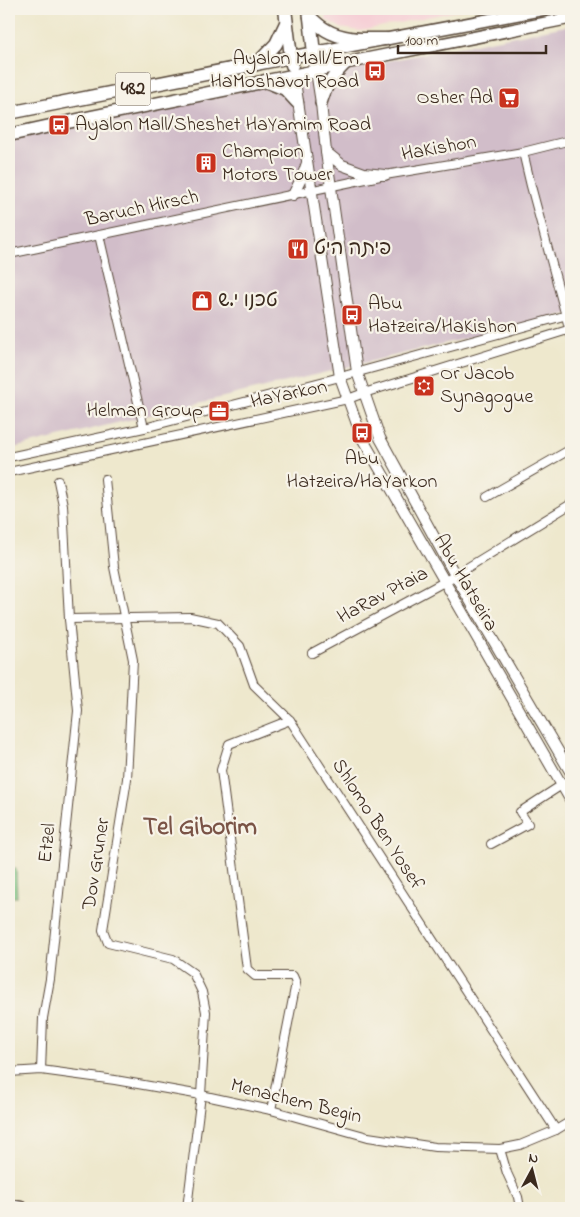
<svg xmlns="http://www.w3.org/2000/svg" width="580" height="1217" font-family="'Indie Flower','Playpen Sans Hebrew',sans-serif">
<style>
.built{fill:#f6cfd6}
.industrial{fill:#d1bdc9}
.green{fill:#7ec885;stroke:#5c7952}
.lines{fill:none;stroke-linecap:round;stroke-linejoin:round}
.minor-casing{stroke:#564638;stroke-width:10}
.tertiary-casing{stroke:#564638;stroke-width:12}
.secondary-casing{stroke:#564638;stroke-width:14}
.primary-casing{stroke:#564638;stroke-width:15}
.minor{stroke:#fff;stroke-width:8}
.tertiary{stroke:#fff;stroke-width:10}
.secondary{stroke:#fff;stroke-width:11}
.primary{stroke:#fff;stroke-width:12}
.labels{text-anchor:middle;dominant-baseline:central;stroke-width:4.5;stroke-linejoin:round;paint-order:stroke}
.shield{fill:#f7f3e8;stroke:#73665b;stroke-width:1}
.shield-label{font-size:19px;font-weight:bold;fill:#3b2a1e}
.poi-label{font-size:20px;fill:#3b2a1e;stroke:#f7f3e8;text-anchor:start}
.street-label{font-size:20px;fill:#3b2a1e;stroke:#f7f3e8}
.district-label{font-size:25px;font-weight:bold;fill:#7a5346;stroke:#f7f3e8}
</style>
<rect width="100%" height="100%" fill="#f7f3e8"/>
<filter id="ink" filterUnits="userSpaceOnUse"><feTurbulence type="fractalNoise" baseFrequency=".02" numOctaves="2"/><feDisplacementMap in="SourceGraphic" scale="10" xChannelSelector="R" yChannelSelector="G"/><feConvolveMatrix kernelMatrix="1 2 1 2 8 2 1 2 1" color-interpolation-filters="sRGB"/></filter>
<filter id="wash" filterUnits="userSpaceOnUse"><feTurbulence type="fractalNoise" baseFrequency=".0096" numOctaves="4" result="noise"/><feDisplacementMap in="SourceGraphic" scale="20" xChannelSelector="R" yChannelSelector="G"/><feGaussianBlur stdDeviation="1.12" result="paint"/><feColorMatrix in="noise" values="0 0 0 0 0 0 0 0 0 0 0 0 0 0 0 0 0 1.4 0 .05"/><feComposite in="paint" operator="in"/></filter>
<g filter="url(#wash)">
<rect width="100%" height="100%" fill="#eee8cd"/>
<polygon class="built" points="325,9 466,9 360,31 341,28 326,20"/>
<polygon class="industrial" points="571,25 571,313 9,449 9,138 347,69"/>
<polygon class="green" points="9,869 16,869 17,897 9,897"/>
</g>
<g filter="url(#ink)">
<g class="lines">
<g class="minor-casing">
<g id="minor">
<polyline points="523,152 531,186 571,335"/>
<polyline points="99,235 144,428"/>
<polyline points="9,254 385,175 523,152 571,140"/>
<polyline points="9,457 144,428 340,377 571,314"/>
<polyline points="9,472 348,399 364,393 571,329"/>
<polyline points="105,479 114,567 133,660 127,779 103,930 108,943 173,959 193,973 202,992 206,1012 201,1095 187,1208"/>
<polyline points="487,497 571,449"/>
<polyline points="69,619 190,617 218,623 240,646 254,685 290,720 556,1130"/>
<polyline points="312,653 444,582 571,504"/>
<polyline points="491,844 528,824 520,812 571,779"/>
<polyline points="41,1070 43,1018 50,979 78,711 69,619 63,505 58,481"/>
<polyline points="9,1072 41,1070 115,1080 201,1095 271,1110 368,1137 435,1147 500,1149 520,1145 556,1130 571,1121"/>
<polyline points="271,1110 296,983 293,976 255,976 247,969 221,770 229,744 290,720"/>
<polyline points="500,1149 507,1173 518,1197 520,1208"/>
</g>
</g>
<g class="tertiary-casing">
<g id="tertiary">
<polyline points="316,71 321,103 326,152 357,372 380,438 455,575 571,773"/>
<polyline points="294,75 340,377 362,438 571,801"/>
<polyline points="326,152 342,165 364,173 385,175"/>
<polyline points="293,195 302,177 307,163"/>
</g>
</g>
<g class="secondary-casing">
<g id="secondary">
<polyline points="291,57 545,9"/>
<polyline points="316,71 346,63 571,18"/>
<path d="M321,103C327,84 331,78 345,64"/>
</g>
</g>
<g class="primary-casing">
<g id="primary">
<polyline points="285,9 292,65"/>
<path d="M310,17C315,22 321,27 326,30C344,41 366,39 386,39"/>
<polyline points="257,64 276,44 286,23"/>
<polyline points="265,81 285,89 297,102"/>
<polyline points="9,113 291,57"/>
<polyline points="9,135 91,117 316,71 309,9"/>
<polyline points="9,1206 21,1208"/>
</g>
</g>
<use href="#minor" class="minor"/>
<use href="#tertiary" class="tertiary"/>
<use href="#secondary" class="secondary"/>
<use href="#primary" class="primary"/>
</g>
</g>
<defs>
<g id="bus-square" transform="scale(1.125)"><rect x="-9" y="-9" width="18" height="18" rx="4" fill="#c8321e" stroke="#f7f3e8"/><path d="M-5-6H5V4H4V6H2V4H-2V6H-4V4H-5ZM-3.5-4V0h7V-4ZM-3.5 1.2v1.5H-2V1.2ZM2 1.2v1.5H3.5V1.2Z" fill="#fff"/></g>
<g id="supermarket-square" transform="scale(1.125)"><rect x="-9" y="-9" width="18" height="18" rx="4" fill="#c8321e" stroke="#f7f3e8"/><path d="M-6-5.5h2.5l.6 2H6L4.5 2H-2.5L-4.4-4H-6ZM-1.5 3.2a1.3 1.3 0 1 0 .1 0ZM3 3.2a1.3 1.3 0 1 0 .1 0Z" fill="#fff"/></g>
<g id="building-square" transform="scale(1.125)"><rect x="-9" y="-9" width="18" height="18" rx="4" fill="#c8321e" stroke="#f7f3e8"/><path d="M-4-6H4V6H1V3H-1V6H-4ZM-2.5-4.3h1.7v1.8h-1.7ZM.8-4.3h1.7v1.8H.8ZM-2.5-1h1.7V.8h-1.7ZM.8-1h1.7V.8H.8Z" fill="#fff"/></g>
<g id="restaurant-square" transform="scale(1.125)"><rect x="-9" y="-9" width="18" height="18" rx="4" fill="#c8321e" stroke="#f7f3e8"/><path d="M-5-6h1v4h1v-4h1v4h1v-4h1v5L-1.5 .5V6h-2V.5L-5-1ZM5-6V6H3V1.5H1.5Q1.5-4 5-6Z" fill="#fff"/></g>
<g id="shop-square" transform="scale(1.125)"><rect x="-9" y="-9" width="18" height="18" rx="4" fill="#c8321e" stroke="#f7f3e8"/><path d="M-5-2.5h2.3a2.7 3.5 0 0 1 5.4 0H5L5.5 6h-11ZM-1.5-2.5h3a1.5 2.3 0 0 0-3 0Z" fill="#fff"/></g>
<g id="synagogue-square" transform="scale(1.125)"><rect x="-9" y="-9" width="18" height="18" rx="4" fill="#c8321e" stroke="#f7f3e8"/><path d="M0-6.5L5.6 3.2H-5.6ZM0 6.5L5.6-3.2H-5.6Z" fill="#fff"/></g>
<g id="office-square" transform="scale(1.125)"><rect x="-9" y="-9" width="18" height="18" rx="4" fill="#c8321e" stroke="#f7f3e8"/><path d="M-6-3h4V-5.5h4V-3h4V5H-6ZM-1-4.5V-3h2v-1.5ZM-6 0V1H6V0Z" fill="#fff"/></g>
</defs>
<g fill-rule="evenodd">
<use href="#bus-square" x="375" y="71"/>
<use href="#supermarket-square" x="509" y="98"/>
<use href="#bus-square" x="59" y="125"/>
<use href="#building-square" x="206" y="163"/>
<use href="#restaurant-square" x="298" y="249"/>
<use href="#shop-square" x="202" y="301"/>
<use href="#bus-square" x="352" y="315"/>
<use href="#synagogue-square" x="424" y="386"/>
<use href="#office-square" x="219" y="411"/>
<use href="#bus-square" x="362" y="433"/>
</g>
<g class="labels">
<rect class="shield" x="115.5" y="72.5" width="35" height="33" rx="4"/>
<g class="shield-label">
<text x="133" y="89">482</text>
</g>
<g class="poi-label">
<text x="359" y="59" text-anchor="end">Ayalon Mall/Em<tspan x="359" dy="23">HaMoshavot Road</tspan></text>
<text x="493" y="98" text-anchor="end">Osher Ad</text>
<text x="75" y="125">Ayalon Mall/Sheshet HaYamim Road</text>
<text x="222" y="152">Champion<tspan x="222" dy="23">Motors Tower</tspan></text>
<text x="314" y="249">פיתה היט</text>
<text x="218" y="301">טכנו י.ש</text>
<text x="368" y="304">Abu<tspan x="368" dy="23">Hatzeira/HaKishon</tspan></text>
<text x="440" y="374">Or Jacob<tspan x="440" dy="23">Synagogue</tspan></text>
<text x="203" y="411" text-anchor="end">Helman Group</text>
<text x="362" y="459" text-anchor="middle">Abu<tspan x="362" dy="23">Hatzeira/HaYarkon</tspan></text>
</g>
<g class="street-label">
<text transform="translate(439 149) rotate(-10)">HaKishon</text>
<text transform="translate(142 209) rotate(-12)">Baruch Hirsch</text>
<text transform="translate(289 395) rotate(-12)">HaYarkon</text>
<text transform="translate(465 583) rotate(60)">Abu Hatseira</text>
<text transform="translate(383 596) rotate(-28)">HaRav Ptaia</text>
<text transform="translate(377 825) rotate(57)">Shlomo Ben Yosef</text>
<text transform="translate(48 843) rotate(-84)">Etzel</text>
<text transform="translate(97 864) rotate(-81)">Dov Gruner</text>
<text transform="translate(296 1102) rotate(14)">Menachem Begin</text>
</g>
<g class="district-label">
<text x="200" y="828">Tel Giborim</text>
</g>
</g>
<rect width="580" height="1217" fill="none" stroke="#f7f3e8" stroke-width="30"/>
<g transform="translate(532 1170) rotate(7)" stroke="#f7f3e8" stroke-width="4" paint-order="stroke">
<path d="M0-4L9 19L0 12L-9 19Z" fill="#3b2a1e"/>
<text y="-8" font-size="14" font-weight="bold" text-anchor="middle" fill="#3b2a1e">N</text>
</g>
<path d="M398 45v8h148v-8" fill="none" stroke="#3b2a1e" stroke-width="2.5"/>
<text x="405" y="45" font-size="15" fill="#3b2a1e" stroke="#f7f3e8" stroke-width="4" paint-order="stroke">100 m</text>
</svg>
